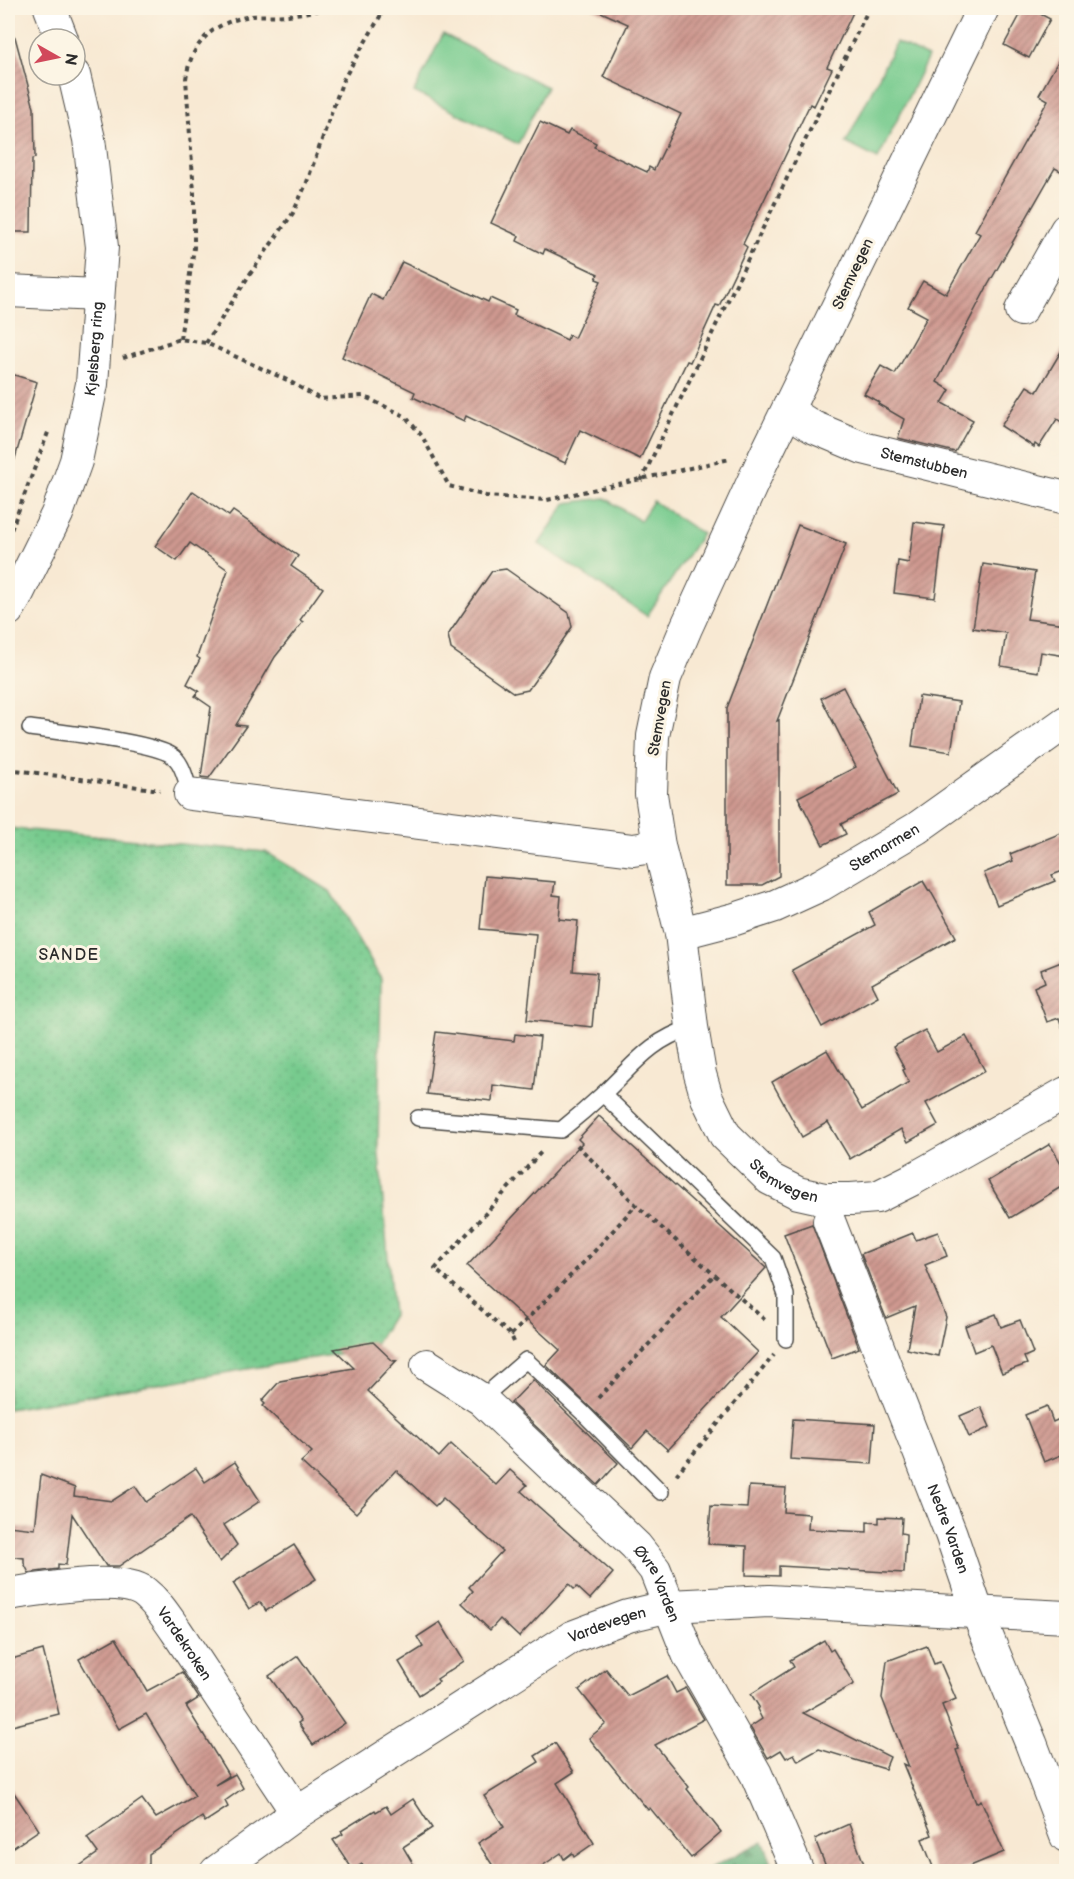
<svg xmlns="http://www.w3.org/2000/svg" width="1074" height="1879" font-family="'Balsamiq Sans',sans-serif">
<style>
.grass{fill:url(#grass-dots);stroke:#517b5c;stroke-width:1.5}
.forest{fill:url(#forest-firs);stroke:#466d52;stroke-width:1.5}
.garden{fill:#77cb8e;stroke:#517b5c;stroke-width:1.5}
.building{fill:url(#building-hatch)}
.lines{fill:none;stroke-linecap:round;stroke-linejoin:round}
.service-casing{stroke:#4a4844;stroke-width:18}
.minor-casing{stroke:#4a4844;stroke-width:34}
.path{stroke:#4a4844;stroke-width:4;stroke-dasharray:4.5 4.5;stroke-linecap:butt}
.service{stroke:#fff;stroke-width:15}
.minor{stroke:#fff;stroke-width:32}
.labels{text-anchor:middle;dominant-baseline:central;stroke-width:6;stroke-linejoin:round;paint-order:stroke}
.street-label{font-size:15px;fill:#2b2b2b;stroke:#fcf5e5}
.neighbourhood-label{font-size:16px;letter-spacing:1.5px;fill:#2b2b2b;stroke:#fcf5e5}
</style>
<defs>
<pattern id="grass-dots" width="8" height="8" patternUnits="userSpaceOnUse" patternTransform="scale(1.5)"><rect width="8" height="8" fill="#77cb8e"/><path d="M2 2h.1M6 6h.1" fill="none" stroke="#67ae7b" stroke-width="1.8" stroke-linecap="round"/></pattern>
<pattern id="forest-firs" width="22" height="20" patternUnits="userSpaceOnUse" patternTransform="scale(1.5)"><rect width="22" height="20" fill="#61af79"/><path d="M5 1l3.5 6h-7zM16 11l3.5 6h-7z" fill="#508f63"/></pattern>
<pattern id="building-hatch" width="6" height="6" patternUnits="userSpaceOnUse" patternTransform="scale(1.5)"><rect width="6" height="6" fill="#cf9990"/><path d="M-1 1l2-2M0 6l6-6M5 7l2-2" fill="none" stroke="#a87d76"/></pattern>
</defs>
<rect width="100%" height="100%" fill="#fcf5e5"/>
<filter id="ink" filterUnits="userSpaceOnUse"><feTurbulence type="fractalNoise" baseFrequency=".0167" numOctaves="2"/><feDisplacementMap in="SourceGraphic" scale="12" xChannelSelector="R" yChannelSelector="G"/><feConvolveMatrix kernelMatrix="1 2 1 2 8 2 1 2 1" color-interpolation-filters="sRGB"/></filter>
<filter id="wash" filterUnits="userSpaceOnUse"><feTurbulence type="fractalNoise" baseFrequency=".008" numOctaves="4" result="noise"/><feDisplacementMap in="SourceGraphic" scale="24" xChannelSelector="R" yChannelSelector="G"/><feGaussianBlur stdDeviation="1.35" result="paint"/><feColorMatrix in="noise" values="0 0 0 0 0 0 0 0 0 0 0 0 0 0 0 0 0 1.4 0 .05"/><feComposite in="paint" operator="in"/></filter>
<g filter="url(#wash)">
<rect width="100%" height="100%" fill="#f8e9d3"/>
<polygon class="grass" points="8,828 266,852 330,891 381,979 378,1144 393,1315 373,1348 8,1409"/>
<polygon class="forest" points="763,1841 775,1871 705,1871"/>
<g class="garden">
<polygon points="443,34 547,87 518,144 414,92"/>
<polygon points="896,42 928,57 878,159 846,143"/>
<polygon points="605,498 640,521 653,501 702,534 647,616 539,544 566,503"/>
</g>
<g id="blocks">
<g class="building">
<polygon points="592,8 855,8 827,67 832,69 814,106 810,104 743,244 747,247 719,306 716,305 690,362 687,361 640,459 580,430 565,463 466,416 464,421 413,397 415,392 342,357 371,294 383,300 402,262 488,302 490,298 516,310 514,315 567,340 569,335 574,338 601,281 596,279 598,274 545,249 543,254 517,241 519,236 491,223 520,162 540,122 567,135 570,130 596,143 594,147 647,172 649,167 654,170 681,114 603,77 628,24"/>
<polygon points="1024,8 1029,8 1050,19 1029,58 1004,45"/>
<polygon points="15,37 34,108 35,158 32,159 31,232 8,232 8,38"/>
<polygon points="1066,47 1066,174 1055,168 988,285 937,382 950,390 942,403 973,420 955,452 898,438 904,419 878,404 879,402 864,394 881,366 895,374 927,317 908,307 923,281 946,294 980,234 975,231 1048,100 1039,95"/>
<polygon points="1066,343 1066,425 1057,419 1039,447 1035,444 1034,447 1001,426 1027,386 1037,392"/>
<polygon points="8,373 37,382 14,462 8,461"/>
<polygon points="193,491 229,516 233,511 298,556 291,566 323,588 300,620 303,622 275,657 236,725 246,726 209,778 201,777 211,707 195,696 199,691 187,684 200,659 197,657 228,570 190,543 177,561 155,546"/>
<polygon points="914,522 944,526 935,598 894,593 898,561 909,563"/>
<polygon points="798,525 846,544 777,721 779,720 779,876 762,885 727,885 727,708"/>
<polygon points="983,564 1035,572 1027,619 1066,624 1066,656 1041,652 1038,672 1001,666 1006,633 973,628"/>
<polygon points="506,569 569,613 572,627 528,690 514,693 451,649 448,635 492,571"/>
<polygon points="843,687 898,794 841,824 846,834 823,845 798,797 856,767 821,698"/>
<polygon points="919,696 959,702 951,752 912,746"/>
<polygon points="1066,831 1066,870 1052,875 1055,881 997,905 984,873 1013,861 1010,854"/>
<polygon points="485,876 555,882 553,895 561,896 559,919 578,921 573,971 597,973 592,1027 527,1020 536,934 480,929"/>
<polygon points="923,881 929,891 930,890 956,937 872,984 878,996 822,1027 792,970 875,925 869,912"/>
<polygon points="1066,960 1066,1031 1064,1032 1059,1018 1047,1022 1034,987 1045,982 1041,970"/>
<polygon points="925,1030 937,1052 966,1036 985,1071 926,1103 938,1125 908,1142 901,1129 850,1159 828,1122 802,1137 772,1082 827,1050 862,1110 909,1082 903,1070 905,1069 893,1047"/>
<polygon points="436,1032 514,1041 515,1034 540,1037 534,1090 493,1085 492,1101 427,1094"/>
<polygon points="599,1116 766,1268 721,1317 758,1352 668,1450 647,1431 632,1448 546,1365 560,1350 467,1266 582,1143 578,1139"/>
<polygon points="1050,1144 1066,1172 1066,1184 1010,1218 988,1181"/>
<polygon points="812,1224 859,1348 832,1358 784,1234"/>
<polygon points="938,1232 947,1256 925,1265 946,1317 938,1356 907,1349 915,1306 886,1318 861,1254 913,1233 916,1240"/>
<polygon points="996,1314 1001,1327 1020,1320 1033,1353 1024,1357 1027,1364 1002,1373 991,1345 974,1352 965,1326"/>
<polygon points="373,1342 393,1361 397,1360 368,1391 439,1457 451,1444 496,1485 510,1470 527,1485 521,1491 613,1573 590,1599 577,1587 574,1589 569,1584 519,1637 500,1619 490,1630 462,1603 473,1591 469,1587 502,1551 443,1498 435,1506 396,1470 356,1513 301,1462 312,1452 263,1406 265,1404 262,1401 280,1381 354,1368 334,1349"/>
<polygon points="533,1380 618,1463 598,1485 511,1403"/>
<polygon points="1047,1406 1053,1422 1066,1416 1066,1453 1044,1462 1025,1415"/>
<polygon points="981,1407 990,1427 969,1437 960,1416"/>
<polygon points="793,1419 875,1424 872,1464 790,1459"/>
<polygon points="235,1462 260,1501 224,1525 237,1545 220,1562 190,1517 119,1566 106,1566 72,1514 66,1565 58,1564 58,1569 29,1573 24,1563 24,1558 8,1556 8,1526 35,1529 41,1475 75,1488 74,1496 112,1501 135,1486 146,1502 196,1468 205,1482"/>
<polygon points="749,1486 786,1488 784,1512 809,1514 808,1529 867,1532 867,1522 879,1523 879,1517 902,1518 901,1533 906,1534 906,1537 904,1573 779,1566 779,1576 746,1575 747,1546 708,1544 711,1506 747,1508"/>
<polygon points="294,1545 316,1579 266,1611 260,1602 249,1609 233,1583"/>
<polygon points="440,1622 464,1661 437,1679 439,1682 419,1695 399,1662 423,1647 417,1637"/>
<polygon points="116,1638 147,1691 182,1672 199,1698 186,1706 229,1776 215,1785 235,1774 243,1788 225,1801 228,1807 205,1822 202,1817 149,1854 149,1864 138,1872 71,1872 98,1853 87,1838 142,1799 156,1818 195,1796 146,1714 119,1729 79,1659"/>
<polygon points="824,1640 830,1651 833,1649 854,1684 803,1713 890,1757 885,1769 819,1749 798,1761 794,1754 786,1758 781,1750 768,1758 750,1727 762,1719 757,1709 759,1707 751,1694 794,1667 790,1660"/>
<polygon points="927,1646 934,1664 940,1662 956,1699 942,1705 959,1749 956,1750 976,1803 981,1800 1004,1852 956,1872 935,1872 922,1839 932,1835 903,1764 909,1767 882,1698 887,1661"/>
<polygon points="43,1650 59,1714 8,1727 8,1660"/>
<polygon points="298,1656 345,1723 313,1745 298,1723 301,1721 269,1676"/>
<polygon points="606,1669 628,1696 667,1676 676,1693 686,1688 704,1719 655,1745 689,1787 687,1789 721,1832 691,1858 650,1808 648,1810 589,1738 606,1724 579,1690"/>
<polygon points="555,1743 574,1772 557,1783 594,1843 574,1857 572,1853 564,1859 561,1853 533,1872 497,1872 478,1843 504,1827 484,1796 539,1762 535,1756"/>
<polygon points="8,1784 39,1830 8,1851"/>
<polygon points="413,1799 432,1828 403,1847 418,1872 367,1872 362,1864 353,1870 333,1840 343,1834 341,1831 375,1810 376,1812 386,1806 391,1814"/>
<polygon points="849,1824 867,1872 828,1872 815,1839"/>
</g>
</g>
</g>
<g filter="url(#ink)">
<use href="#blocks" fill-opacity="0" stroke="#4a4844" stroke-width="1.5"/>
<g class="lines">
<g class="service-casing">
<g id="service">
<path d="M30,728C57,732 157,742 174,757C183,764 187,783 190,794"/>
<polyline points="603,1094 773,1258 786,1295 786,1339"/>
<path d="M418,1118L561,1130C576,1118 590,1106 604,1093C636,1063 648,1042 692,1027"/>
<polyline points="481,1399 526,1360 583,1413 661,1492"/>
</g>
</g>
<g class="minor-casing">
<g id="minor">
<polyline points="50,8 62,39"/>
<path id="s1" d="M983,8L762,462L686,628L665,678L653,736L651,794L659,846L681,933L692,1027L700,1074L707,1098L725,1135L770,1179L798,1193L825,1199H851L877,1197L913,1179L1066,1093"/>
<polyline points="8,291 98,295"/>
<polyline points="1021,310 1066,230"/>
<path id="s2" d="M788,411L813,427L863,448L1066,498"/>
<path id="s3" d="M8,610L16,597L57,514L76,461L92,384L102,247L89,139L74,75"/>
<polyline points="190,794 633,850 659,846"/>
<path id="s4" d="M681,933L735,919L775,906L821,885L917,828L1066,722"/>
<path id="s5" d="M829,1221L951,1534L978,1614L1031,1743L1066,1836"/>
<path id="s6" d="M427,1365L481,1399L636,1546L655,1570L688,1654L756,1774L798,1872"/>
<path id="s7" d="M8,1594C38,1590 120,1574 144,1592C158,1603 167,1618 177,1632L297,1813"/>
<path id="s8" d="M216,1872L297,1813L572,1637L628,1616L670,1606L769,1601L1066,1617"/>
</g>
</g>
<g class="path">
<path d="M180,339L194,248V192L186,79C191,42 214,22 251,16C263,15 276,16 288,15C304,13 319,10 335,8"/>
<polyline points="206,343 250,274 293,213 307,182 343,80 385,8"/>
<polyline points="123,358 180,339 206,343 287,380 320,399 363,396 405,416 422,436 449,486 486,496 547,500 730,459"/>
<polyline points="641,481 869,8"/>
<polyline points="8,538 49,430"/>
<polyline points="8,769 160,790"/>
<polyline points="577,1145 636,1205 765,1320"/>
<polyline points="511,1335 591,1255 636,1205"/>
<polyline points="514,1342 511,1335 435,1269 543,1150"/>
<polyline points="598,1398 715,1274"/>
<polyline points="676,1475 774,1355"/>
</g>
<use href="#service" class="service"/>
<use href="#minor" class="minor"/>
</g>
</g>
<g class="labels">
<g class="street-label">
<text transform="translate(853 274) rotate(-65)">Stemvegen</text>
<text stroke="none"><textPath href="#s3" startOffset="278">Kjelsberg ring</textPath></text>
<text stroke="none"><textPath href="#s2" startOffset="147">Stemstubben</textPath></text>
<text transform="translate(660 718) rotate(-80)">Stemvegen</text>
<text stroke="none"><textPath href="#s4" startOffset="222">Stemarmen</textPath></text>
<text stroke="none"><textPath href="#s1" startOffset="1286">Stemvegen</textPath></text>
<text stroke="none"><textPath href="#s5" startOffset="330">Nedre Varden</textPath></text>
<text stroke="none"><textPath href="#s6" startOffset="321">Øvre Varden</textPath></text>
<text stroke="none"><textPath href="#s8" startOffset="464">Vardevegen</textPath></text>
<text stroke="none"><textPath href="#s7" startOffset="204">Vardekroken</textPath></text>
</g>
<g class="neighbourhood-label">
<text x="69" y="955">SANDE</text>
</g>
</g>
<rect width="1074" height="1879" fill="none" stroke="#fcf5e5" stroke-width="30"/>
<g transform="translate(57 57) rotate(99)"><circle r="28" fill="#fcf5e5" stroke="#a8a49b" stroke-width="1.5"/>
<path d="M0-4.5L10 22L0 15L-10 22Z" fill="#d1495b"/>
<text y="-9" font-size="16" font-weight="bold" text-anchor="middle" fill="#2b2b2b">N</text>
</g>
</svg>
